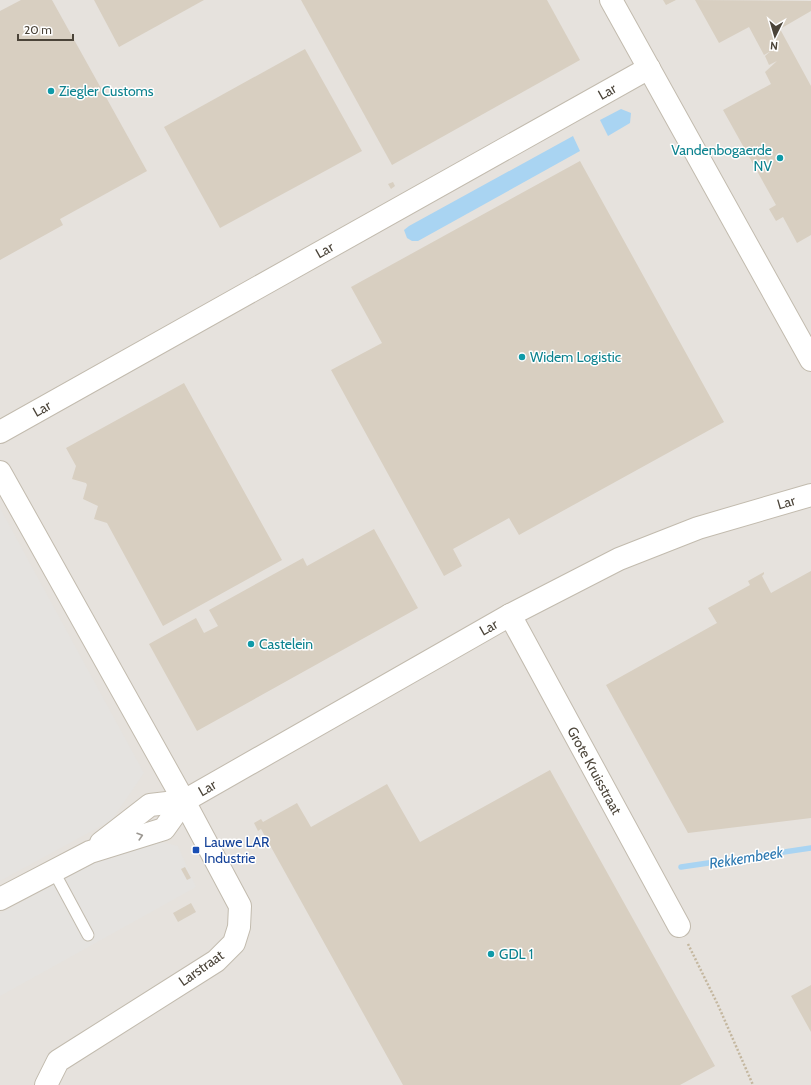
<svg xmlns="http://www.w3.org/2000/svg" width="811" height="1085" font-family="Cabin,sans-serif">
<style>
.industrial{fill:#e6e2dd}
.parking{fill:#e5e3e0}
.water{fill:#a9d4f2}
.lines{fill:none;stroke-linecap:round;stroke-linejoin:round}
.stream{stroke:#a9d4f2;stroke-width:5.5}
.building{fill:#d8cfc1}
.lane-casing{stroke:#c2bbae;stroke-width:13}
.street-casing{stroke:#c2bbae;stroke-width:24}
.path{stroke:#c4b79f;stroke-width:2.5;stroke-dasharray:2 2;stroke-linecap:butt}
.lane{stroke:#fff;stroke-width:11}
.street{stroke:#fff;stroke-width:22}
.oneway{stroke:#9c9892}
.culture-dot{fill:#0f9aa8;stroke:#fff;stroke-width:1.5}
.transit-dot{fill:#1a4fb4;stroke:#fff;stroke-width:1.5}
.labels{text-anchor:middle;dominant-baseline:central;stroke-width:3;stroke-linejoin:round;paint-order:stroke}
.culture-label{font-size:14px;fill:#0d838f;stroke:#fff;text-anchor:start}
.street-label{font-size:14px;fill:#4b4439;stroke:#fff}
.transit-label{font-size:14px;fill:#164399;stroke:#fff;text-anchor:start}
.water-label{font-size:15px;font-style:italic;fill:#2e7ab2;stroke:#fff}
</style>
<rect width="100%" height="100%" fill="#f6f3ec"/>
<rect class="industrial" x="0" y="0" width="811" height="1085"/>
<g class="parking">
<polygon points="0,508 144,773 112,820 0,881"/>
<polygon points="153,840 178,846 196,887 0,996 0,914 111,853"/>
</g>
<g class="water">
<polygon points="621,109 631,113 630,123 608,136 600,120"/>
<polygon points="573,136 580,151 418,241 412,241 407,238 404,230 409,226"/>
</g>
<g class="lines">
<polyline class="stream" points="681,867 811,848"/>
</g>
<g class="building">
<polygon points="21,0 52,0 147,171 60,219 63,225 0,260 0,11"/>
<polygon points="94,0 204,0 119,47"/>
<polygon points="301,0 547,0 580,60 392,165"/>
<polygon points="663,0 676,0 666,5"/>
<polygon points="695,0 811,1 811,11 780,29 811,86 811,235 797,243 783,217 776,221 769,209 776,205 723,110 771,84 765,72 777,61 769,65 765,56 771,51 764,55 749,27 719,43"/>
<polygon points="305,49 362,151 220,228 164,127"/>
<polygon points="580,161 724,422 519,535 509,518 453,549 462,566 444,576 331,370 382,343 351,287"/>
<polygon points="393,182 395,186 391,189 388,184"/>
<polygon points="184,383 282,560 163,626 107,523 94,519 98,506 83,499 87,485 86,483 72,479 76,466 66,448"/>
<polygon points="374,529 418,608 197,731 149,644 196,618 204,633 218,626 209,610 303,558 307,566"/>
<polygon points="811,571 811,818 688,833 606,685 717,623 708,608 750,585 748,581 764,572 764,574 762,576 771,593"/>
<polygon points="550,770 715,1066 680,1085 403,1085 261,829 258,831 254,823 261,819 263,822 297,803 311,827 387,784 420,842"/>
<polygon points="185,867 191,878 187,880 181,869"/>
<polygon points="191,903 196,912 178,922 173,913"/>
<polygon points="811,985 811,1032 791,996"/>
</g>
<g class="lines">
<g class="lane-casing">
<polyline id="lane" points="53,870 88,935"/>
</g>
<g class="street-casing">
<g id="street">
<polyline points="611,0 811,360"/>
<path id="s1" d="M0,432L649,68"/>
<polyline points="0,472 184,801 240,906 239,927 234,943 216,961 58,1061 46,1085"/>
<path id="s2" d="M510,615L679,926"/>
<polyline points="101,843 150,805 184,801"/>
<path id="s3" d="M0,899L90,852L164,829L184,801L510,615L619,559L698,528L811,495"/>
</g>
</g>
<polyline class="path" points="688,944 718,1005 753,1085"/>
<use href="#lane" class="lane"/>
<use href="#street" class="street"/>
</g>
<defs><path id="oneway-chevron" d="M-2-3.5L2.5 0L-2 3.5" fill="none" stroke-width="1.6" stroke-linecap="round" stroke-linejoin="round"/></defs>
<use class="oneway" href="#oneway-chevron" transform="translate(140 836) rotate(-17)"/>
<g class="culture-dot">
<circle cx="51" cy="91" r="4"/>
<circle cx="780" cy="158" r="4"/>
<circle cx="522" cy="357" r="4"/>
<circle cx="251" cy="644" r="4"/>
<circle cx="491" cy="954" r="4"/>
</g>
<rect class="transit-dot" x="192" y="846" width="8" height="8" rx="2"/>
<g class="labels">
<g class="culture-label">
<text x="59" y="91">Ziegler Customs</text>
<text x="772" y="150" text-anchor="end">Vandenbogaerde<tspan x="772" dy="16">NV</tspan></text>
<text x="530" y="357">Widem Logistic</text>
<text x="259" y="644">Castelein</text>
<text x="499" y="954">GDL 1</text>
</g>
<g class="street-label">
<text stroke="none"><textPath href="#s1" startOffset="696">Lar</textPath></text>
<text stroke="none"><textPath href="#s1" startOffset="372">Lar</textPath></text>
<text stroke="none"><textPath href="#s1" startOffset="48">Lar</textPath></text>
<text stroke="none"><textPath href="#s3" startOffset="888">Lar</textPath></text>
<text stroke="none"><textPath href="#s3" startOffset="564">Lar</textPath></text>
<text stroke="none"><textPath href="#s2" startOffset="177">Grote Kruisstraat</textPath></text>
<text stroke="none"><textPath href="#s3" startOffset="240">Lar</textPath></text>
<text transform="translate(201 968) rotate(-35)">Larstraat</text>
</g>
<g class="transit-label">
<text x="204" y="842">Lauwe LAR<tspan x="204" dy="16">Industrie</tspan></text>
</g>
<g class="water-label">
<text transform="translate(746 858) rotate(-9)">Rekkembeek</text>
</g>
</g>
<g transform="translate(775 36) rotate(185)" stroke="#ffffff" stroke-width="3" paint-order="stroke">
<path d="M0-3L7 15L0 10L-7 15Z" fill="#4b4439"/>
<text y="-6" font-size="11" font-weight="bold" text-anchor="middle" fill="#4b4439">N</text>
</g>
<path d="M18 34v6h55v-6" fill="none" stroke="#4b4439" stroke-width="2"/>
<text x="24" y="34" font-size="12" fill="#4b4439" stroke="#ffffff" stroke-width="3" paint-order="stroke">20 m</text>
</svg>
